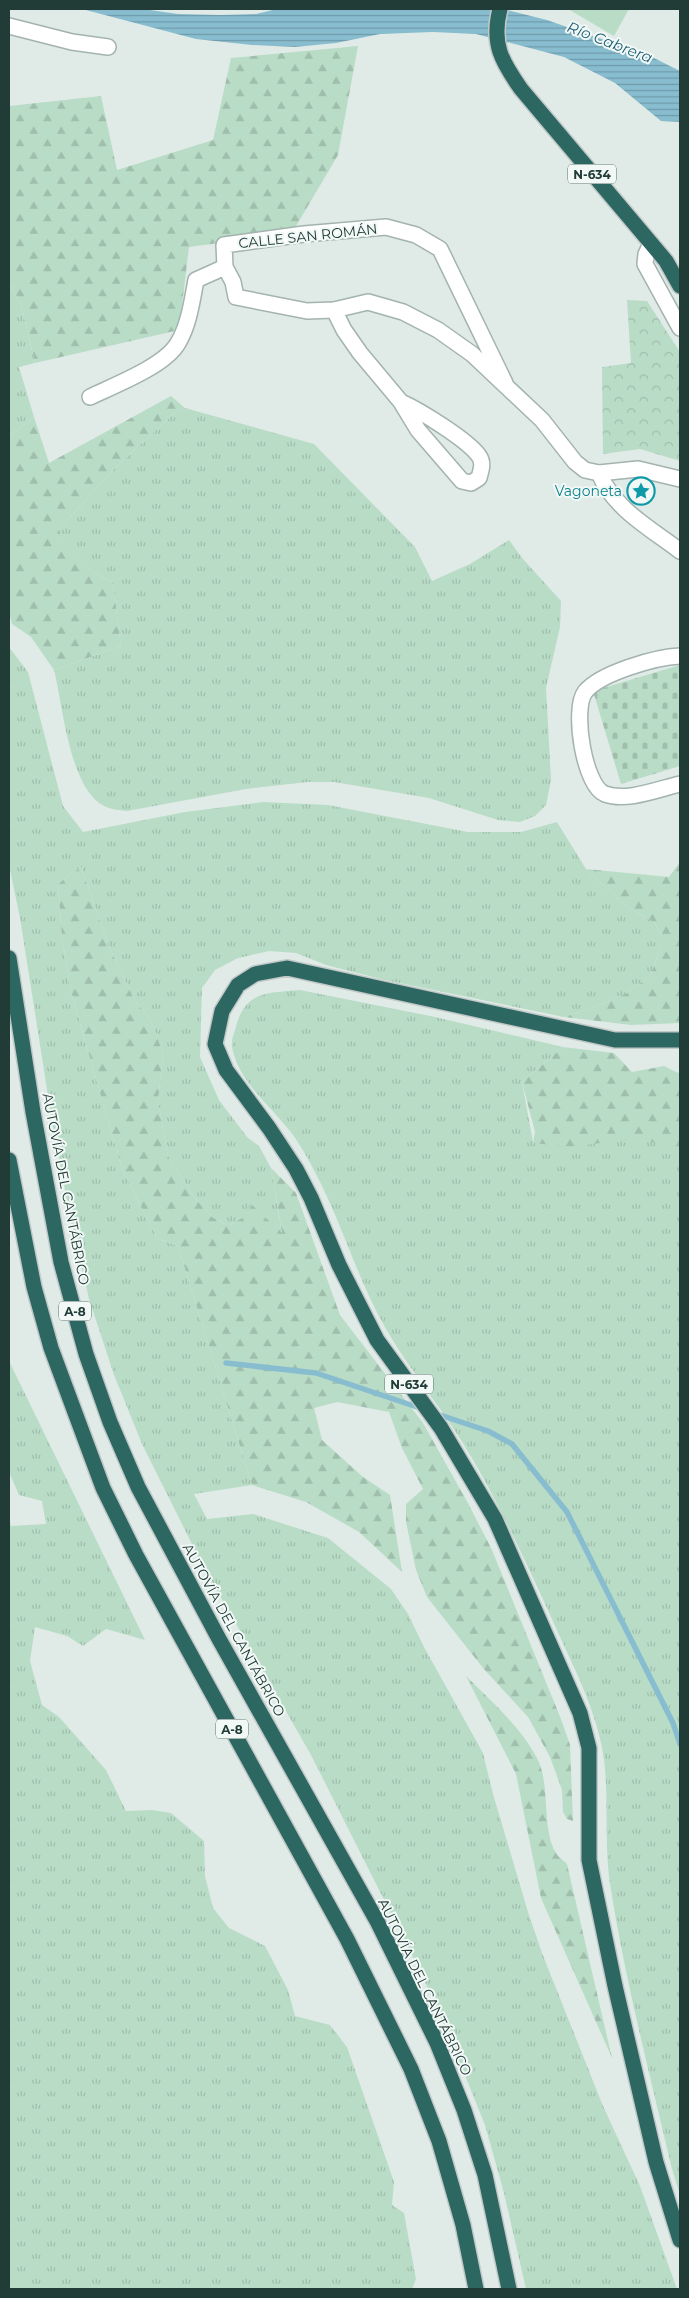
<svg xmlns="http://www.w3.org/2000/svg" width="689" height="2298" font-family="Montserrat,sans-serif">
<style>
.grass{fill:url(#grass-tufts)}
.forest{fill:url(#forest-firs)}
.cemetery{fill:url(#cemetery-stones)}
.park{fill:url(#park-crowns)}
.pitch{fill:#b9dcc7}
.water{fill:url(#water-rules)}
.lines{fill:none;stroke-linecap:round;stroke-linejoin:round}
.stream{stroke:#88bdd0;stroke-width:5.5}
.street-casing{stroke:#a3b3af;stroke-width:18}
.highway-casing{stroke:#c1c8c7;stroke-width:18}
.street{stroke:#fff;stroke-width:15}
.highway{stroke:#2d6762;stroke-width:15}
.labels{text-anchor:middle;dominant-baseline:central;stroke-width:4;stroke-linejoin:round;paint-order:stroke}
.shield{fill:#f1f8f5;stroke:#5f7470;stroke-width:1}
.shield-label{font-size:12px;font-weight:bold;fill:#213b37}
.street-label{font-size:14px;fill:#213b37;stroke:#f1f8f5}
.culture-label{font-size:14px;fill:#0d838f;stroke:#f1f8f5;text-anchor:end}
.water-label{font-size:15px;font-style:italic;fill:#1c5d76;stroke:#f1f8f5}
</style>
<defs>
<pattern id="grass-tufts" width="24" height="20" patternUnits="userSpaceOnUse" patternTransform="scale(1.25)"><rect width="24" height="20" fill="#b9dcc7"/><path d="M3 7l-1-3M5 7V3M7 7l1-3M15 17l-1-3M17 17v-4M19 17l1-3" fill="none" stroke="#9fbeac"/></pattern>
<pattern id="forest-firs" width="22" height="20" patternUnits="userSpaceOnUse" patternTransform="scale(1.25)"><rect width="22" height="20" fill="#b9dcc7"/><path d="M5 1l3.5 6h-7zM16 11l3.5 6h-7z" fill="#9fbeac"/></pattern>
<pattern id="cemetery-stones" width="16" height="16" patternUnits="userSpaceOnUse" patternTransform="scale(1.25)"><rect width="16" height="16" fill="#b9dcc7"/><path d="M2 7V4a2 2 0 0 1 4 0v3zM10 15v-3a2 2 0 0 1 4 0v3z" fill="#9fbeac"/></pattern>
<pattern id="park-crowns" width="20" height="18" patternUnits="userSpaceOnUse" patternTransform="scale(1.25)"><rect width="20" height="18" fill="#b9dcc7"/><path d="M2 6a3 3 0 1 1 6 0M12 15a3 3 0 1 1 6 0" fill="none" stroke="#9fbeac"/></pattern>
<pattern id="water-rules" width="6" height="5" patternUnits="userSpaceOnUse" patternTransform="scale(1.25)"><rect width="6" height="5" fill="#88bdd0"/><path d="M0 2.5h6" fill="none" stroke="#6f9baa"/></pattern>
</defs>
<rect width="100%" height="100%" fill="#e0ebe7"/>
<g class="grass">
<polygon points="9,282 21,304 35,363 19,367 34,417 9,437"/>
<path d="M185,408L314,444L415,547L432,581L470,564L509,540L523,559L561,601L560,627L546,688L551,780L546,805L535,816L520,822L498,820L429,798L334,782H308L246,789L127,811C119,810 112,810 104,806C69,788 63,705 54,670L121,646L113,583L90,570L65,550L59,529L119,464L178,410Z"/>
<polygon points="9,647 28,672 63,806 83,832 185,812 263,802 328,805 468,832 521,832 557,822 586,869 626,906 655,923 661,934 661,947 650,976 627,993 591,1008 564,1017 385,980 326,965 296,953 269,951 238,958 215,970 202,988 200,1057 219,1100 247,1137 259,1146 271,1168 282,1234 242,1218 228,1226 212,1217 193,1196 168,1156 158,1101 163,1053 150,1018 135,1001 109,947 81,867 58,884 62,938 71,991 102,1100 123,1171 157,1238 178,1246 252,1485 194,1494 207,1519 253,1514 328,1538 391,1589 408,1614 424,1647 483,1753 493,1794 528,1912 542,1953 603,2106 640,2186 677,2289 526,2289 504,2193 485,2125 450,2038 421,1973 311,1755 203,1566 142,1444 114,1375 89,1299 70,1216 52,1121 20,918 9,865"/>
<path d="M300,990L435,1017L563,1047L522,1082L533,1142L599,1095L680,1072V2195L672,2169C650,2075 625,1980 610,1884C604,1842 609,1800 604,1759C600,1730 589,1702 578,1676C544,1603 513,1529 473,1460C447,1414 412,1374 386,1329C359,1282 344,1230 320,1182C312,1166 303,1149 293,1135C273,1108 238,1082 232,1047C231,1039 235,1031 237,1023C247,990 270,993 300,990Z"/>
<polygon points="9,1361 145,1640 106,1629 83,1646 67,1636 35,1627 30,1661 42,1705 59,1717 106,1770 126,1811 152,1810 171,1813 204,1841 205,1876 213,1908 229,1928 265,1946 288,1990 295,2016 330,2025 347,2047 394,2182 392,2205 404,2213 416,2279 412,2289 9,2289 9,1518 11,1526 46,1524 42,1501 19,1495 9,1472"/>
</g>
<g class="forest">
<polygon points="358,46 338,155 292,233 189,247 179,330 35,363 21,304 9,282 9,106 101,96 117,170 213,140 231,58"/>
<polygon points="171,396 185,408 178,410 119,464 59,529 66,550 90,570 113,583 121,646 54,670 31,637 12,624 9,612 9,437 34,417 49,463"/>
<polygon points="680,862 680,1023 631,1025 564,1017 591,1008 627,993 650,976 661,947 661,934 655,923 626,906 586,869 669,877"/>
<polygon points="81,867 109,947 135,1001 150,1018 163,1053 158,1101 168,1156 193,1196 212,1217 228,1226 242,1218 251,1204 282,1233 271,1168 296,1193 340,1315 423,1423 469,1505 492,1550 561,1719 570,1745 573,1821 567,1819 563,1812 562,1790 550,1757 528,1717 483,1668 427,1597 416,1570 406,1522 406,1504 423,1489 402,1448 389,1412 337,1402 314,1408 322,1440 363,1477 390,1495 402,1572 359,1532 306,1502 252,1485 178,1246 157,1238 123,1171 102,1100 71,991 62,938 58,884"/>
<polygon points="563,1047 614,1053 632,1072 664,1066 680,1074 680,1159 644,1137 570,1147 533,1143 535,1132 522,1082"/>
<path d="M466,1676C491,1701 520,1726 537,1758C551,1784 541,1828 556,1853C558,1857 563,1860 567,1864L612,2058L541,1898L516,1774Z"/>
</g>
<polygon class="cemetery" points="680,665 680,766 621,784 593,691"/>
<polygon class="park" points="627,300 647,301 680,352 680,461 640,449 603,454 602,367 631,363"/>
<polygon class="pitch" points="568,9 629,9 614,36"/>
<polygon class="water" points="82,9 143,9 178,14 221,15 256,14 277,9 503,9 547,20 650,56 680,71 680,122 661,121 615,83 564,57 476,34 433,32 380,34 336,43 295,47 252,45 196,39"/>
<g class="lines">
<g class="stream">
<polyline points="226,1363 316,1373 423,1409"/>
<polyline points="434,1413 488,1431 512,1444 567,1512 673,1723 680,1744"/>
</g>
<g class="street-casing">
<g id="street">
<polyline points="9,26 72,42 108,47"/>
<polyline points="651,244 646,254 645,264 680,328"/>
<path d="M334,310L344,330L360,353L401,402L418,430L462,481L471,483L479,478C481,470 484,463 479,456C468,440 419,410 401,402"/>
<polyline points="505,383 440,249 416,235 386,227 304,234 224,245 225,267 233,282 236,297 307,311 334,310 368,302 403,312 438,330 472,354 542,420 575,462 585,470 599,473 638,469 680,479"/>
<path d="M90,397C115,385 165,366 178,343C189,325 192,301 196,280L225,267"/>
<path d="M599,473C614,509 650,528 680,551"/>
<path d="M680,656C656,657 600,673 585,692C572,709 584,786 605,794C627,802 658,789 680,784"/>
</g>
</g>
<g class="highway-casing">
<g id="highway">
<path d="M500,9C491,44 502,62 521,89L666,261L680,286"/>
<polyline points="9,958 33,1112 61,1262 86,1354 110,1422 138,1487 219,1639 377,1921 437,2043 464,2110 485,2175 509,2289"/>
<polyline points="680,1040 615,1040 287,968 255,974 238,985 222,1011 215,1044 226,1070 269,1128 296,1169 311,1198 339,1265 377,1340 441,1428 495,1519 580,1713 589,1748 589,1860 615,1986 656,2162 680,2240"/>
<polyline points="9,1160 34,1287 51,1348 103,1488 136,1555 347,1939 411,2069 439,2141 463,2225 476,2289"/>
</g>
</g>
<use href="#street" class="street"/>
<use href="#highway" class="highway"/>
</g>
<defs>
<g id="sight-ring" transform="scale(1.4375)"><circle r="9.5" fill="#f1f8f5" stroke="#0f9aa8" stroke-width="1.5"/><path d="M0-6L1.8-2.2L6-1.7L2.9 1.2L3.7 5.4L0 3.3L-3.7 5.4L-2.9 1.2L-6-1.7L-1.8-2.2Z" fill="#0f9aa8"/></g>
</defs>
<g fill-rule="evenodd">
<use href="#sight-ring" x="641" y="491"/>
</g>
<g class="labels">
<g class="shield">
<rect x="568" y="164.5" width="48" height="19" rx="4"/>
<rect x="59" y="1301.5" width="32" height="19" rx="4"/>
<rect x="385" y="1374.5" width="48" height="19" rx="4"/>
<rect x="216" y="1719.5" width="32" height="19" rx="4"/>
</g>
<g class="shield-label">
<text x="592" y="174">N-634</text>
<text x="75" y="1311">A-8</text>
<text x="409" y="1384">N-634</text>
<text x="232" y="1729">A-8</text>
</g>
<g class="street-label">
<text transform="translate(308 236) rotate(-6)">CALLE SAN ROMÁN</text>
<text transform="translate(66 1189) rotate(79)">AUTOVÍA DEL CANTÁBRICO</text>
<text transform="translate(234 1630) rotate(61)">AUTOVÍA DEL CANTÁBRICO</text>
<text transform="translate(425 1987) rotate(64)">AUTOVÍA DEL CANTÁBRICO</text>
</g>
<g class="culture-label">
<text x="622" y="491">Vagoneta</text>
</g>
<g class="water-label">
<text transform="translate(610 42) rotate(21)">Río Cabrera</text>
</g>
</g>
<rect width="689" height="2298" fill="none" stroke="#213b37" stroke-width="20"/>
</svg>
